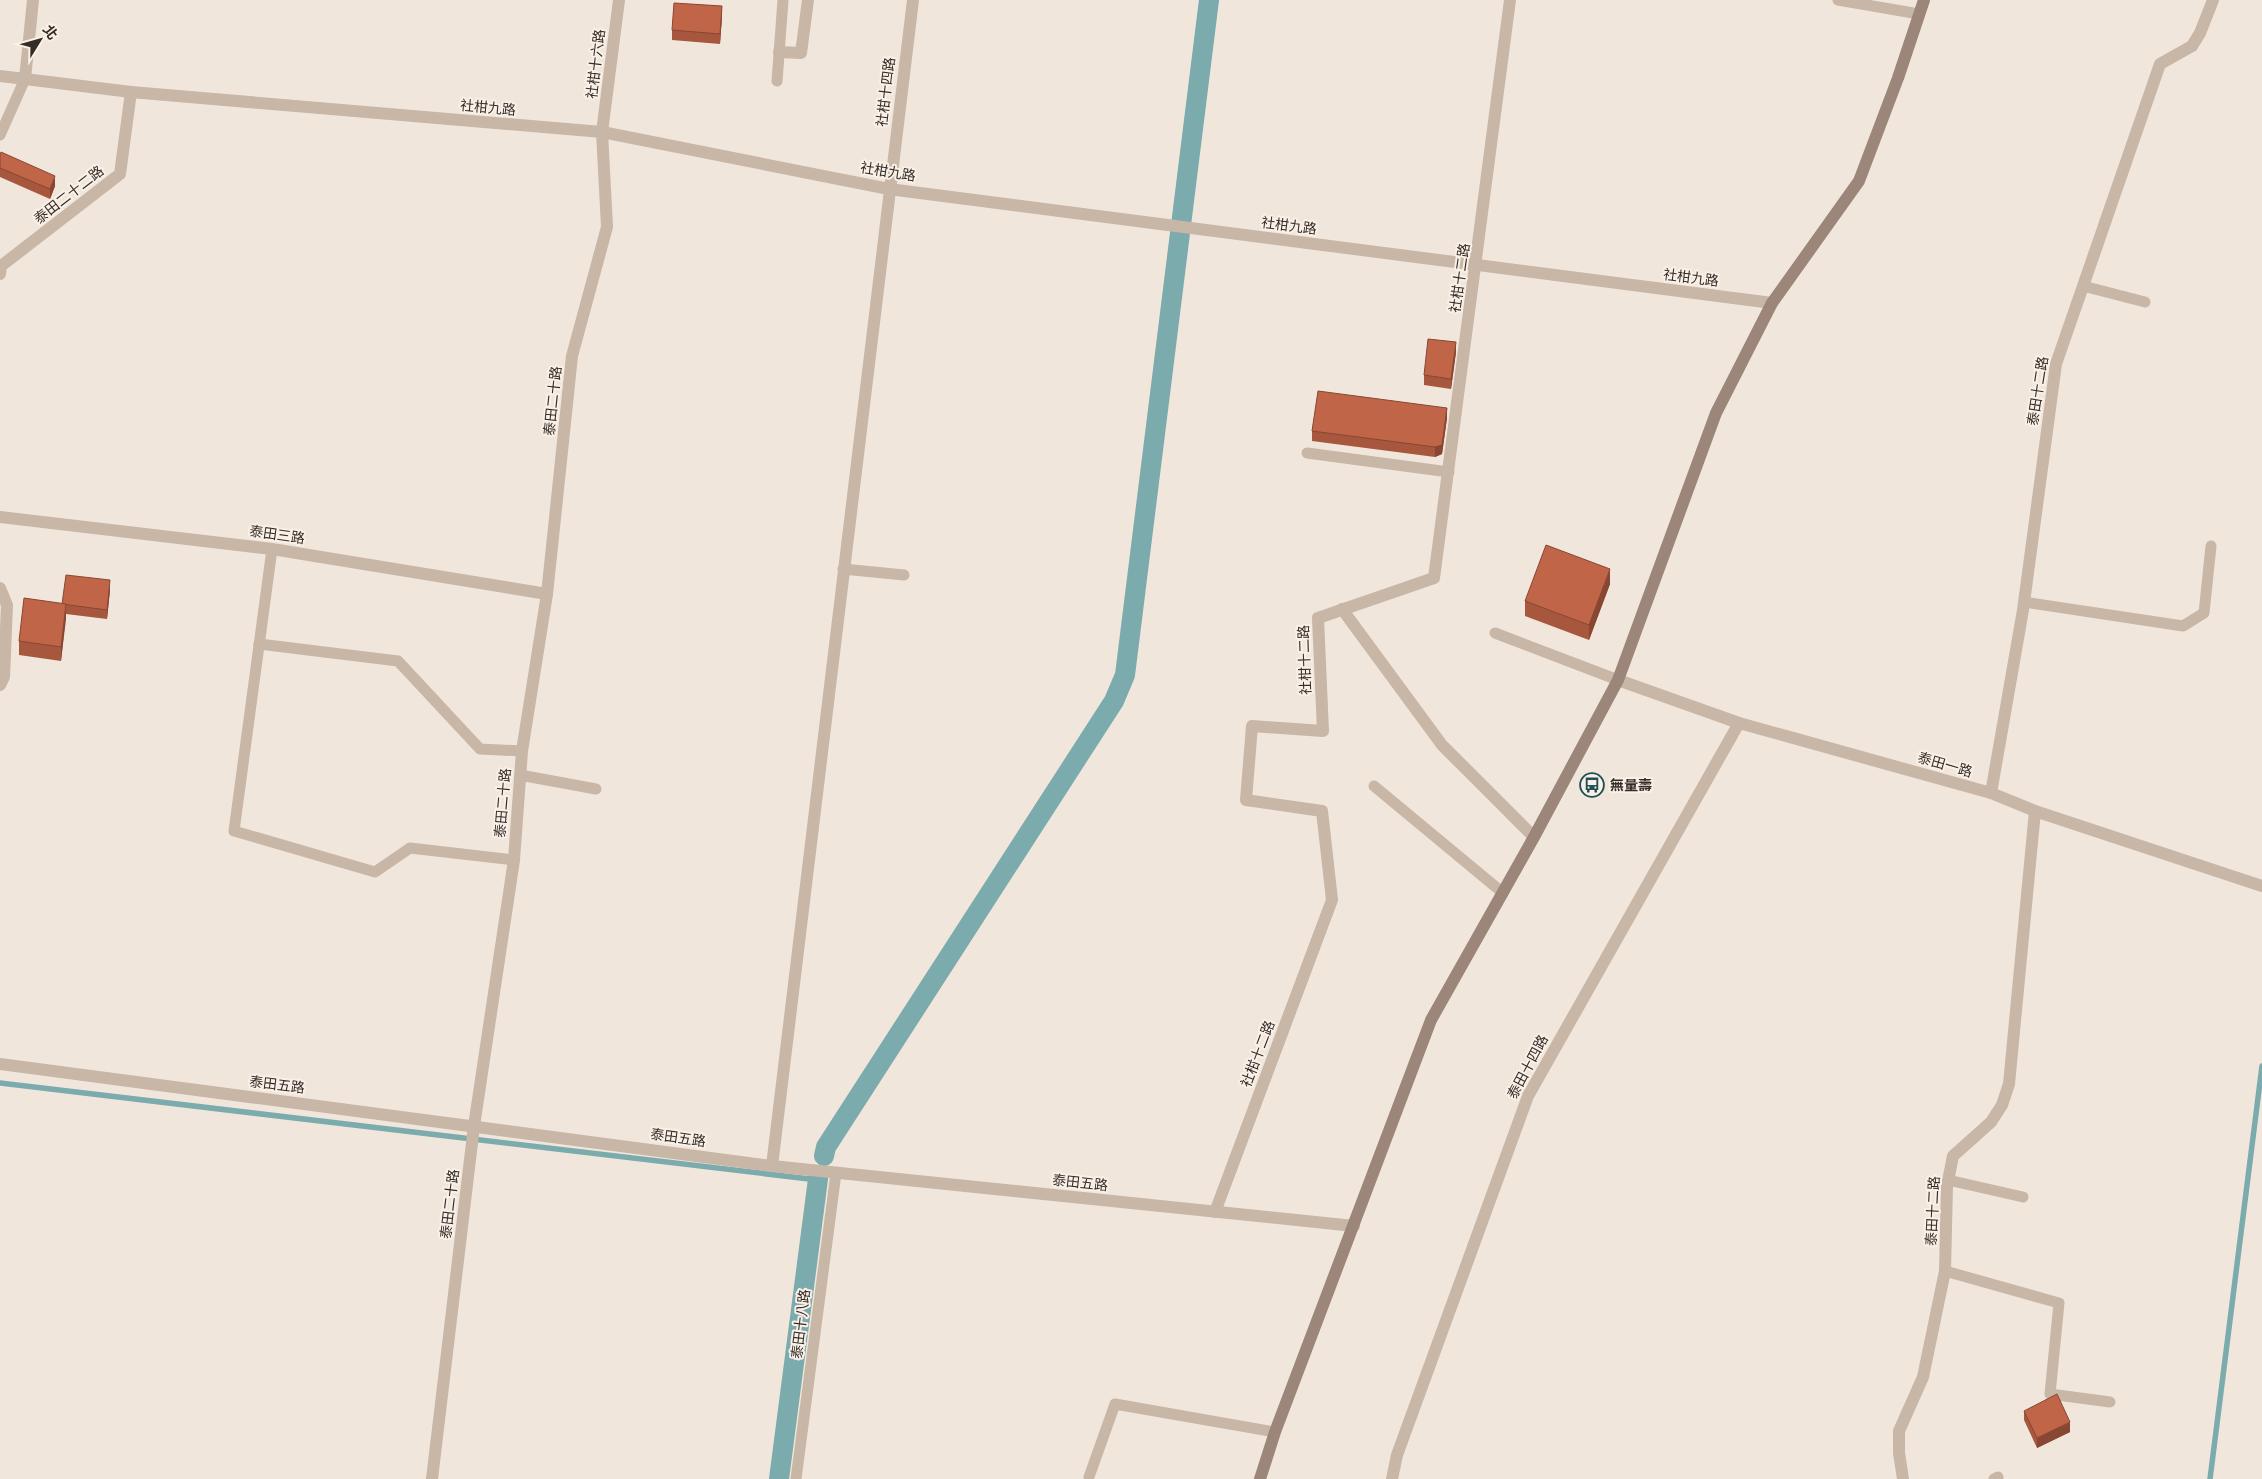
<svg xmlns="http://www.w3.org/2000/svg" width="2262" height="1479" font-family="'Varela Round','Noto Sans TC',sans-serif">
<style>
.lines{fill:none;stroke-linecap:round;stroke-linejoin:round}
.stream{stroke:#7babad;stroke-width:5.5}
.canal{stroke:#7babad;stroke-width:20}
.lane{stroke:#c8b6a7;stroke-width:11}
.street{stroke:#c8b6a7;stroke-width:12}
.secondary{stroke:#9c8579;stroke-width:12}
.wall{fill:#a6573e}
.shaded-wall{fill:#874732}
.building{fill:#c16548;stroke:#874732}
.labels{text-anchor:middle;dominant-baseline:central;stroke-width:4;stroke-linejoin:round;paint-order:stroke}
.street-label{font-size:14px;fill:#352c27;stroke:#f9f0e7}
.poi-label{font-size:14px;font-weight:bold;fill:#352c27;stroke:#f9f0e7;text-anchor:start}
</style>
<rect width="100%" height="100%" fill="#f1e6db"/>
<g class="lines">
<g class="stream">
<polyline points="0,1083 818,1180"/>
<polyline points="2210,1479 2262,1066"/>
</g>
<g class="canal">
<polyline points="824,1156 826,1147 1114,701 1125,675 1209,0"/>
<polyline points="779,1479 818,1179"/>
</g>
<g class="lane">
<polyline points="1838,0 1919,14"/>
<polyline points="777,81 783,0"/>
<polyline points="0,135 25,79"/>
<polyline points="2083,286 2145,302"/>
<polyline points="1307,453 1449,472"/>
<polyline points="272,549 234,831 375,872 410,848 514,860"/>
<polyline points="843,569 904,575"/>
<polyline points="2024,602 2183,626 2204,613 2211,546"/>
<polyline points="1495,633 1618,680"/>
<polyline points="259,644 398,661 480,749 522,751"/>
<polyline points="520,775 596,789"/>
<polyline points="1374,786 1503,893"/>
<polyline points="1948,1180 2023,1197"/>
<polyline points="1945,1271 2059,1303 2050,1394 2110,1402"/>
<polyline points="1089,1477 1115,1404 1275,1432"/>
<polyline points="796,1479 836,1173"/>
<polyline points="1994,1479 1998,1477"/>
</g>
<g class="street">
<polyline points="779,52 801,53 808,0"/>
<polyline points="0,76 131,92 602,132 889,189 1772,303"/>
<polyline points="25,79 33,0"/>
<polyline points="0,274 1,266 120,174 131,92"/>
<polyline points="0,517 272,549 547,594"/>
<polyline points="0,588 7,605 4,677 0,685"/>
<polyline points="1342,609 1442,745 1534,837"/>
<polyline points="1618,680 1739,723 1991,793 2035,811 2262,886"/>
<polyline points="1991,793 2023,610 2056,364 2160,64 2192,46 2200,33 2213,0"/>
<polyline points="0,1064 772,1166 1354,1226"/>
<polyline points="772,1166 913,0"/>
<polyline points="1215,1212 1332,900 1322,811 1246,800 1252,726 1323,731 1318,618 1434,578 1510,0"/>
<polyline points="432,1479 474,1126 514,860 522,751 547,594 572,356 607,227 602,132 619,0"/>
<polyline points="1392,1479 1397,1455 1528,1096 1739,723"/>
<polyline points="1903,1479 1899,1453 1899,1431 1923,1377 1945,1271 1947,1186 1953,1156 1991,1122 2002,1105 2009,1084 2035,811"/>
</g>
<polyline class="secondary" points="1260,1479 1275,1432 1431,1020 1534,837 1618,680 1716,413 1772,303 1859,181 1898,78 1924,0"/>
</g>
<g class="wall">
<polygon points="722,16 720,44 672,40 672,30"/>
<polygon points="0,154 55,186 50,199 0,177"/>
<polygon points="1456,352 1451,389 1424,385 1424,375"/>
<polygon points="1447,418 1442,454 1435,457 1312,441 1312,431"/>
<polygon points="1610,584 1589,640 1525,616 1525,601"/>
<polygon points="110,590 107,619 66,614 61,661 19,655 19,641 62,604"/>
<polygon points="2024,1411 2070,1432 2037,1448 2024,1420"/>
</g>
<g class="shaded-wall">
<polygon points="722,6 722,16 720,44 720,34"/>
<polygon points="55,176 55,186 50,199 50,189"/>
<polygon points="1456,342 1456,352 1451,389 1451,379"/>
<polygon points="1447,408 1447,418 1442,454 1435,457 1435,447"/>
<polygon points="1610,569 1610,584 1589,640 1589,625"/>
<polygon points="110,580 110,590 107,619 107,610"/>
<polygon points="66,604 66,619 61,661 61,647"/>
<polygon points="2070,1422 2070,1432 2037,1448 2037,1438"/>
</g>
<g class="building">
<polygon points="674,3 722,6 720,34 672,30"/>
<polygon points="1,152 55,176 50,189 0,168 0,154"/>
<polygon points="1428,339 1456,342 1451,379 1424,375"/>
<polygon points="1318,391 1447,408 1442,445 1435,447 1312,431"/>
<polygon points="1546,545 1610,569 1589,625 1525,601"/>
<polygon points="66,575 110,580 107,610 62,604"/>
<polygon points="24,598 66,604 61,647 19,641"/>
<polygon points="2057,1394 2070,1422 2037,1438 2024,1411"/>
</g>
<defs>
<g id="bus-ring" transform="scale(1.25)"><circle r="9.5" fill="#f9f0e7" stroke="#1f5155" stroke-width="1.5"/><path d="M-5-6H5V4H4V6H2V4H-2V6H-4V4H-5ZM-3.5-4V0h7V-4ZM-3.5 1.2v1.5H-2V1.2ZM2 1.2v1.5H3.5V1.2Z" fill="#1f5155"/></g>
</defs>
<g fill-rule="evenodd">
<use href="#bus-ring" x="1592" y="785"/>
</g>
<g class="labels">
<g class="street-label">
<text transform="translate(596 64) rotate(-83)">社柑十六路</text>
<text transform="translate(886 92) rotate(-83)">社柑十四路</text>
<text transform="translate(488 108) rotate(5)">社柑九路</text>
<text transform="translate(888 172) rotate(9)">社柑九路</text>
<text transform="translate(69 195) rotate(-38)">泰田二十二路</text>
<text transform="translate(1289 226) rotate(7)">社柑九路</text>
<text transform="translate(1460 278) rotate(-82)">社柑十二路</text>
<text transform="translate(1691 278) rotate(7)">社柑九路</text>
<text transform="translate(2038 391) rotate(-81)">泰田十二路</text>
<text transform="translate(553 401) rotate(-84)">泰田二十路</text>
<text transform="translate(277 535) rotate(8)">泰田三路</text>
<text transform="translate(1305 660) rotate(-92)">社柑十二路</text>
<text transform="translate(1945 765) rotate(16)">泰田一路</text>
<text transform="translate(503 803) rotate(-85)">泰田二十路</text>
<text transform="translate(1258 1054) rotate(-69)">社柑十二路</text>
<text transform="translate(1528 1067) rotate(-62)">泰田十四路</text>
<text transform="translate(277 1085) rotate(7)">泰田五路</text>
<text transform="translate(678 1138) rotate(8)">泰田五路</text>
<text transform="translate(1080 1183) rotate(6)">泰田五路</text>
<text transform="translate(450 1204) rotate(-83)">泰田二十路</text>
<text transform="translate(1933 1211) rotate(-87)">泰田十二路</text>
<text transform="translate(801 1324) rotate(-83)">泰田十八路</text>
</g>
<g class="poi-label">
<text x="1610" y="785">無量壽</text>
</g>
</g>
<g transform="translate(40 40) rotate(53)" stroke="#f9f0e7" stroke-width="4" paint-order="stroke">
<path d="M0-4L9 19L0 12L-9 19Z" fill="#352c27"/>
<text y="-8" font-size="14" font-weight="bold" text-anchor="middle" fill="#352c27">北</text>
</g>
</svg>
